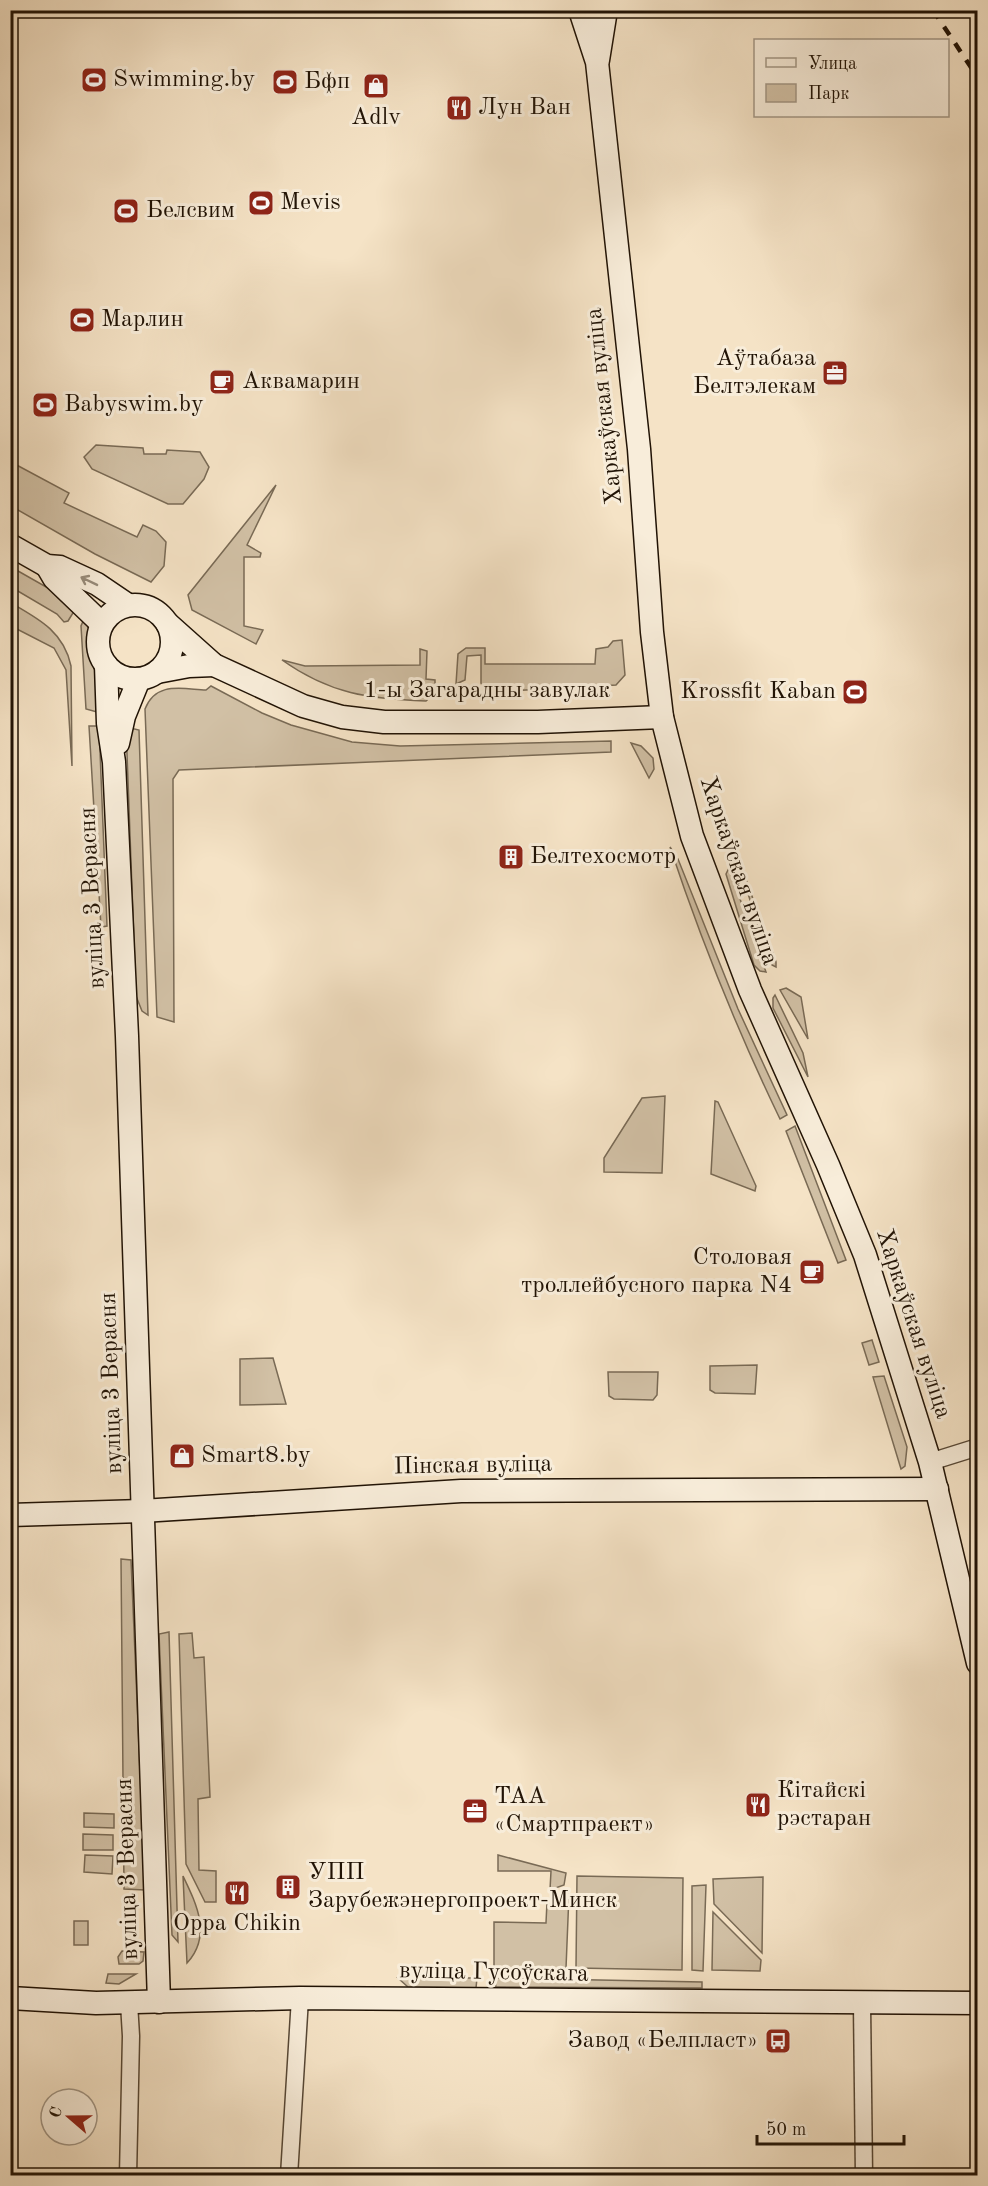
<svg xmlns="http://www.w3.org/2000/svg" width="988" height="2186" font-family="'Old Standard TT',serif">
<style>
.green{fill:#d1c0a5;stroke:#796a55;stroke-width:1.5}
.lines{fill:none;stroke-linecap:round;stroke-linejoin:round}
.street-casing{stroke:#564735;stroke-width:19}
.secondary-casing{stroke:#211305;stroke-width:25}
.street{stroke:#f8edda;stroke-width:16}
.secondary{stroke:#f8edda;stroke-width:22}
.rail{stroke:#211305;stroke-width:4.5;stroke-dasharray:10 10;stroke-linecap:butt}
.oneway{stroke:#978b7a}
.labels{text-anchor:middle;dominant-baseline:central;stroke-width:6;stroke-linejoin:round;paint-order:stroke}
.poi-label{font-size:24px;fill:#211305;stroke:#f8edda;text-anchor:start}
.street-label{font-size:24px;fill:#211305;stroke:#f8edda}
</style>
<rect width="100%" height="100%" fill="#f5e3c6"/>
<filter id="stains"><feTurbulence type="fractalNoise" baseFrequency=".00333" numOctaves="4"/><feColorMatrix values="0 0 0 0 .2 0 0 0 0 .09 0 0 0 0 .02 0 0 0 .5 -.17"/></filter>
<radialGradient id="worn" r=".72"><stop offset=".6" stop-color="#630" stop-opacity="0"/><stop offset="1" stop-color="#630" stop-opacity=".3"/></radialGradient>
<g class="green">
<polygon points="96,445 143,448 144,454 166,454 167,450 200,452 209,467 204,479 183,504 168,504 92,469 84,457"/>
<polygon points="11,462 69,493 64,503 137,537 143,525 156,531 166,542 164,566 151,582 95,554 11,506"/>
<polygon points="276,485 247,545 261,553 260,557 244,557 244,626 263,630 256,644 192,610 188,595"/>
<polygon points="11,567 71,601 76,608 68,621 64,622 57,614 11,587"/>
<path d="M11,603C39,619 64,632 71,666L72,766L66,670L54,648L11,626Z"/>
<polygon points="84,619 93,637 97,712 86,709 81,626"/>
<polygon points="622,640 625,675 616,685 489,692 485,691 481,683 481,655 467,656 465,680 456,684 458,654 466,648 485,648 485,664 595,664 596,649 608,647 613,641"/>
<path d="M420,649L427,651L426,679L435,680V693L426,701C369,699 330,694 282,660L305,666L420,665Z"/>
<path d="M211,686L262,713L291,725L352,742L400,746L611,741V752L179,770L173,779L174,1022L157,1017L145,709C156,681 182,689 206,690Z"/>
<polygon points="89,726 99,726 107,926 101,927"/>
<polygon points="126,727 139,730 148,1015 142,1011 136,996"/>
<polygon points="631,743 641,746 653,758 654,769 649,778"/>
<path d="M670,847L678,859L738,1009L787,1115L780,1119C737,1030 701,940 670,847Z"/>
<polygon points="737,860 740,863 757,910 754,912"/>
<polygon points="729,868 766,972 760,971 754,965 726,874"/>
<polygon points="761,919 776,962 776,967 772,965 757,923"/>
<polygon points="786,988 801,997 808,1039 780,990"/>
<polygon points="775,995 803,1053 808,1077 773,1008 773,998"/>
<polygon points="665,1096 662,1173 604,1172 604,1158 642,1098"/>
<polygon points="715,1101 718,1102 756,1186 755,1191 711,1174"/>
<polygon points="795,1126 846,1260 838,1263 786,1131"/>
<polygon points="872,1340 879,1362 869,1365 862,1343"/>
<polygon points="273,1358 286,1404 240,1405 240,1359"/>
<polygon points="757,1365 755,1394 715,1393 710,1390 710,1366"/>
<polygon points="608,1372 658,1372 657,1395 653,1400 614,1399 609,1396"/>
<polygon points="884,1376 907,1447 905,1466 901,1469 873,1377"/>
<polygon points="121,1559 131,1560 145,1890 124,1889"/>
<polygon points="169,1632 178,1942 172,1935 159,1634"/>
<polygon points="192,1633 194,1658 204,1657 210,1797 198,1799 199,1870 216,1871 216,1902 205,1902 186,1864 179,1634"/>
<polygon points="84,1813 114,1814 114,1828 84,1827"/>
<polygon points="83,1834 113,1835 113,1850 83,1850"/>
<polygon points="85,1855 113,1856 112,1874 84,1872"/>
<polygon points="498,1855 566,1873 564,1885 550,1890 551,1871 498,1871"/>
<path d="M183,1876C197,1905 212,1936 187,1963Z"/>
<polygon points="577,1876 683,1878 682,1970 576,1968"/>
<polygon points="763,1877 762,1953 714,1904 713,1879"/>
<polygon points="706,1885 703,1971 692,1970 692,1886"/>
<polygon points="569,1894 566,1968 494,1969 494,1922 546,1923 547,1902"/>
<polygon points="713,1912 761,1960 760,1971 712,1970"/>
<rect x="74" y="1921" width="14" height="24"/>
<polygon points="122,1951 144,1952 143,1961 139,1964 119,1964 118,1957"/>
<polygon points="108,1974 136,1974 119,1984 106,1983"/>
<polygon points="398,1978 477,1978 476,1988 408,1987"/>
<polygon points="494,1978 702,1982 702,1988 496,1987"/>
</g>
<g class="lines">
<g class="street-casing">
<g id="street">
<polyline points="930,1462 978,1447"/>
<polyline points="862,2004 864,2176"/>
<polyline points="128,2176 131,2036 129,2003"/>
<polyline points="289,2176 300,1998"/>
</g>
</g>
<g class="secondary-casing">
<g id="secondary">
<polyline points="580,10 597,62 639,449 652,632 662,717 692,836 750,990 828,1165 865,1255 930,1462 978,1663"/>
<polyline points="598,60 606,10"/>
<polyline points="10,545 47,566 60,567 97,584 128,605"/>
<polyline points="47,566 54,578 102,624"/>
<circle cx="135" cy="642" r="37"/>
<polyline points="167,623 214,665 303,706 342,717 384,722 538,722 662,717"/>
<polyline points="106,665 108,723 114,762 127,1036 159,2002"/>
<polyline points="157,672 189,666 214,665"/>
<polyline points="118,743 124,716 139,679"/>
<polyline points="10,1515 142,1511 461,1491 937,1489"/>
<polyline points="10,1998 96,2003 300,1998 978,2003"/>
</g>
</g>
<use href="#street" class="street"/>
<use href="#secondary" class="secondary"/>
<polyline class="rail" points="933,10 978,78"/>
</g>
<defs><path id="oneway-shaft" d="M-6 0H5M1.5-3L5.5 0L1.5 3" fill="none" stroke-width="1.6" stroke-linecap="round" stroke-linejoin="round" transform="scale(1.5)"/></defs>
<use class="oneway" href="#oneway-shaft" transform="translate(89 581) rotate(-154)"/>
<defs>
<g id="stadium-square" transform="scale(1.35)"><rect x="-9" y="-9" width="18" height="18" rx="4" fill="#8f2418" stroke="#f8edda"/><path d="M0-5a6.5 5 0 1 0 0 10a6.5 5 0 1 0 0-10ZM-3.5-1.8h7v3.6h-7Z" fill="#fff"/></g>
<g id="shop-square" transform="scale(1.35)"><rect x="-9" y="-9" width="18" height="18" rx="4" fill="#8f2418" stroke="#f8edda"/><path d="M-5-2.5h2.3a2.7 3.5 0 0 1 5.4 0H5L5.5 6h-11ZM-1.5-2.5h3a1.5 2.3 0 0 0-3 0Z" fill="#fff"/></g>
<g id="restaurant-square" transform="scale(1.35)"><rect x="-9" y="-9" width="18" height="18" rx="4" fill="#8f2418" stroke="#f8edda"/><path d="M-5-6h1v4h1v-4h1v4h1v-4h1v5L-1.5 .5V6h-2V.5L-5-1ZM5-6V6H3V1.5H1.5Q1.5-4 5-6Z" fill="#fff"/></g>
<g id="office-square" transform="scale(1.35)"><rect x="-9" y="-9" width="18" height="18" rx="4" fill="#8f2418" stroke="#f8edda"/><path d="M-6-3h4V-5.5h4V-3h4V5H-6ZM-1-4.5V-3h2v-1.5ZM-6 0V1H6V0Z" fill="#fff"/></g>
<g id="cafe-square" transform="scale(1.35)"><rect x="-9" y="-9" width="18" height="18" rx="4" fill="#8f2418" stroke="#f8edda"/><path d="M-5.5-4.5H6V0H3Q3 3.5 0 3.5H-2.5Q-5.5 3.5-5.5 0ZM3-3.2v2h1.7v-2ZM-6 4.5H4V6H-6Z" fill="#fff"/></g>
<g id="building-square" transform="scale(1.35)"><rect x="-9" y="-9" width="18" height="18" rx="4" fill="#8f2418" stroke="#f8edda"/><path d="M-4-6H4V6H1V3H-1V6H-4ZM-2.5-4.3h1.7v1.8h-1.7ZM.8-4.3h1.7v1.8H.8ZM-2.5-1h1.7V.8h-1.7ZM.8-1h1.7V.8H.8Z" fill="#fff"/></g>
<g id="bus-square" transform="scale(1.35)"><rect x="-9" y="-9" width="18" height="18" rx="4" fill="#8f2418" stroke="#f8edda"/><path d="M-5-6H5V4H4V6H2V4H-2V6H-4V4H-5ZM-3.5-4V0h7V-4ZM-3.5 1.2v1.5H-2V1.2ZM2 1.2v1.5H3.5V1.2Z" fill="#fff"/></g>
</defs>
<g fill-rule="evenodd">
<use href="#stadium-square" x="94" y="80"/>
<use href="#stadium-square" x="285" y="82"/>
<use href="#shop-square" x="376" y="86"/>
<use href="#restaurant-square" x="459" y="108"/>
<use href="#stadium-square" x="261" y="203"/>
<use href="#stadium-square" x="126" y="211"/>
<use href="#stadium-square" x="82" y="320"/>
<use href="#office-square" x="835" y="373"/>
<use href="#cafe-square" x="222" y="382"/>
<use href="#stadium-square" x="45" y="405"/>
<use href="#stadium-square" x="855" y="692"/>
<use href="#building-square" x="511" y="857"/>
<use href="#cafe-square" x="812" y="1272"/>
<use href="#shop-square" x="182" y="1456"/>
<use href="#restaurant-square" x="758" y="1805"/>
<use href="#office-square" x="475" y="1811"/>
<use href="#building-square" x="288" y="1887"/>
<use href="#restaurant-square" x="237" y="1893"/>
<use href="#bus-square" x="778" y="2041"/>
</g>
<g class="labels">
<g class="poi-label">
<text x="113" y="80">Swimming.by</text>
<text x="304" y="82">Бфп</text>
<text x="478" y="108">Лун Ван</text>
<text x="376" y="118" text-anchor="middle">Adlv</text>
<text x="280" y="203">Mevis</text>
<text x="146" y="211">Белсвим</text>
<text x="101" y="320">Марлин</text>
<text x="816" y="359" text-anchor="end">Аўтабаза<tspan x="816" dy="28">Белтэлекам</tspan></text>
<text x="242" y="382">Аквамарин</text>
<text x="64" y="405">Babyswim.by</text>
<text x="836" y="692" text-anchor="end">Krossfit Kaban</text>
<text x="530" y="857">Белтехосмотр</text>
<text x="792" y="1258" text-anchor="end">Столовая<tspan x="792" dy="28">троллейбусного парка N4</tspan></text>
<text x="201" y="1456">Smart8.by</text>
<text x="777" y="1791">Кітайскі<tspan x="777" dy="28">рэстаран</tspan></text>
<text x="494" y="1797">ТАА<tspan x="494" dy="28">«Смартпраект»</tspan></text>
<text x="308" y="1873">УПП<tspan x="308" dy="28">Зарубежэнергопроект-Минск</tspan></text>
<text x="237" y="1924" text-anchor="middle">Oppa Chikin</text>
<text x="758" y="2041" text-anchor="end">Завод «Белпласт»</text>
</g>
<g class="street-label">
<text transform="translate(605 406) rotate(-96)">Харкаўская вуліца</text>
<text x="487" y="691">1-ы Загарадны завулак</text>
<text transform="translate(738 871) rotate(71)">Харкаўская вуліца</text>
<text transform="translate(93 898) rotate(-93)">вуліца 3 Верасня</text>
<text transform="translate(913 1324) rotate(72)">Харкаўская вуліца</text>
<text transform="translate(112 1383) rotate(-92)">вуліца 3 Верасня</text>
<text transform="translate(473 1466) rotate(-1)">Пінская вуліца</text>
<text transform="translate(128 1869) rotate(-92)">вуліца 3 Верасня</text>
<text transform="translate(494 1973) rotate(1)">вуліца Гусоўскага</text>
</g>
</g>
<rect width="988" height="2186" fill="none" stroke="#f5e3c6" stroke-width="36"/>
<rect x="12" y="12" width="964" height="2162" fill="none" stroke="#211305" stroke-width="3"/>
<rect x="18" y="18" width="952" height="2150" fill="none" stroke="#211305" stroke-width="1.5"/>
<rect x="754" y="39" width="195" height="78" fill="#f8edda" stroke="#a29685" stroke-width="1.5"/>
<rect x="766" y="58" width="30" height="9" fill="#f8edda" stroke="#a29685" stroke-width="1.5"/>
<text x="808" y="69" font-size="18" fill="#211305">Улица</text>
<rect x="766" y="84" width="30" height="18" fill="#d1c0a5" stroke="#a29685" stroke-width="1.5"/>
<text x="808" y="99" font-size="18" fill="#211305">Парк</text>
<g transform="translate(69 2117) rotate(290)"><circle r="28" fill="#f8edda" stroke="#a29685" stroke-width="1.5"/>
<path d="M0-4.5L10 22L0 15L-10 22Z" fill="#8f2418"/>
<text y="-9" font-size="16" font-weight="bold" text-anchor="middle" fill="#211305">С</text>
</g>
<path d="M757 2135v9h147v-9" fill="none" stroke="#211305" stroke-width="3"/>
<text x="766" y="2135" font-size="18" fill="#211305" stroke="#f8edda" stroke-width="4.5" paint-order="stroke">50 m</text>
<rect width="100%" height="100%" filter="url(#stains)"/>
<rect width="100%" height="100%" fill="url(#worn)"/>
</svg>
